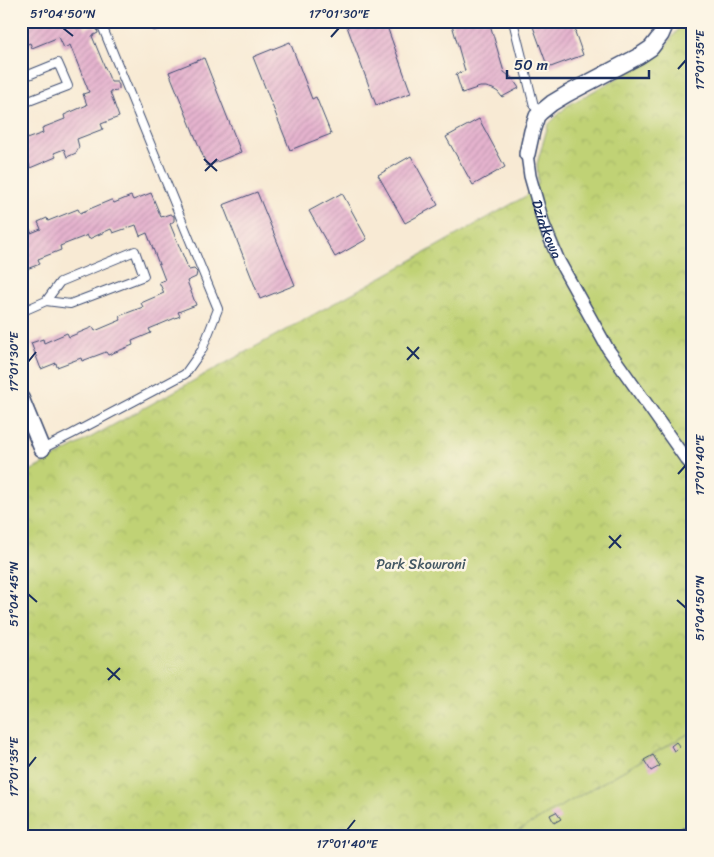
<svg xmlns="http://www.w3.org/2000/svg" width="714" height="857" font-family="Sriracha,sans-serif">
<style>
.green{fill:#c0d275;stroke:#6e806a}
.park{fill:url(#park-crowns);stroke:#6e806a}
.building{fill:url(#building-hatch)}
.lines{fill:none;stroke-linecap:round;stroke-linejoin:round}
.service-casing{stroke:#3c4b70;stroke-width:10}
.pedestrian-casing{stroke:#3c4b70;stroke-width:14}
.minor-casing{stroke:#3c4b70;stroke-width:18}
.service{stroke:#fff;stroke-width:8}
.pedestrian{stroke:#fff;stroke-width:11}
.minor{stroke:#fff;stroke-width:15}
.ticks{fill:none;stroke:#1b2f5e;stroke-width:2}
.labels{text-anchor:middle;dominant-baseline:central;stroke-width:5;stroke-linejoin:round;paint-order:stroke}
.street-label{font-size:14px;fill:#1b2f5e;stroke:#fcf5e5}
.park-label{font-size:14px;fill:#445864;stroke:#fcf5e5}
.neatline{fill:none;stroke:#1b2f5e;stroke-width:2}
.ticks-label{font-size:12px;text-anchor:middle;fill:#1b2f5e}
</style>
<defs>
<pattern id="park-crowns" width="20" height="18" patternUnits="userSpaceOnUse" patternTransform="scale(1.25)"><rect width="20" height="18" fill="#c0d275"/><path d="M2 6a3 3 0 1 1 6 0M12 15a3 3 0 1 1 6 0" fill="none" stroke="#a4b568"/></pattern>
<pattern id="building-hatch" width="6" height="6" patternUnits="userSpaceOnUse" patternTransform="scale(1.25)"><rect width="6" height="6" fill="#e5b3ce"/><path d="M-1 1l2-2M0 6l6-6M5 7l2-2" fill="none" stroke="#c49ab3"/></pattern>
</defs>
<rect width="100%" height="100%" fill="#fcf5e5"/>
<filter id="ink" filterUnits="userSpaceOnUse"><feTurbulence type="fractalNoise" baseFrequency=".02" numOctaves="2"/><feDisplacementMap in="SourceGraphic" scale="10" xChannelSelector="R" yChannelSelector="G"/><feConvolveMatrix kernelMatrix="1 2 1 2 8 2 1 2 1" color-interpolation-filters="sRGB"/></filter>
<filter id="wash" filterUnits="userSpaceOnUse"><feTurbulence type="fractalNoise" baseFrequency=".0096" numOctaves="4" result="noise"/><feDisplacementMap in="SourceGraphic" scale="20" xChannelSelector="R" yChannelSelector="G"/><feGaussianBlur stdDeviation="1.12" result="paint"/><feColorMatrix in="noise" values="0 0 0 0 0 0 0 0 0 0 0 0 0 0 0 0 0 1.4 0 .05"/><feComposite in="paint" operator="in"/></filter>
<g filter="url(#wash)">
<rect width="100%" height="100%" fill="#f8ead4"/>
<polygon class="green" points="693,731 693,834 690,836 509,836"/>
<polygon class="park" points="693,26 693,731 509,836 21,836 21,476 407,263 526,196 538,183 537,164 548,125 567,106 659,55 680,27"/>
<g id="blocks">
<g class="building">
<polygon points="21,21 82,21 85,29 91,26 95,26 97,29 98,33 92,36 111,82 117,82 119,85 119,89 117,91 110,92 119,117 101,124 103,129 77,139 79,147 76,153 67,157 64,149 54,153 56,157 30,168 29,164 21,167 21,141 43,133 42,128 65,119 64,115 87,105 83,94 89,92 70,45 64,48 59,37 32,48 30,43 21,47"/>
<polygon points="149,21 178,21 153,31"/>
<polygon points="345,21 385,21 411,93 376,105"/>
<polygon points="451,21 489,21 504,72 512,78 519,88 502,97 498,92 493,89 486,87 480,87 462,93 456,74 465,71"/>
<polygon points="531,21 573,22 576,31 575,32 583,55 548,68"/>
<polygon points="290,42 312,99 316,97 331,134 290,150 253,57"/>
<polygon points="204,58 241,152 207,166 169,72"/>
<polygon points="479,119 505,167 473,185 446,137"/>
<polygon points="411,156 438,205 405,223 378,175"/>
<polygon points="257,192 295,285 260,299 223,205"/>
<polygon points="151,193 161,217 170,214 174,216 174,221 170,224 189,270 194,269 197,272 196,277 187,281 196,305 178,312 180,316 149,329 151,333 132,341 133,345 108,355 106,352 82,361 81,358 57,367 56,363 41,369 31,343 43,339 44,343 67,333 69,337 93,327 95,331 121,320 119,316 143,307 141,303 164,293 159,282 165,280 147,233 140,236 136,225 113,233 111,229 89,239 87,235 83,237 60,246 61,250 38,259 40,264 21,271 21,242 23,241 21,232 30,229 31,233 41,229 38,222 47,218 48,221 78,209 80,213 111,200 112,200 114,203 131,196 133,200"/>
<polygon points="342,193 367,239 335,257 309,211"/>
<polygon points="676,742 680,747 674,751 671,746"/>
<polygon points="653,755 660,766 651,771 644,760"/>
<polygon points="556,812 561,819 554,823 550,815"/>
<polygon points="685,828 689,836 676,836 675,834"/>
</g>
</g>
</g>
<g filter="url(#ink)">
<use href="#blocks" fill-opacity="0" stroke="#3c4b70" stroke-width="1"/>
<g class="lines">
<g class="service-casing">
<g id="service">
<polyline points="513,21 534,106 541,112"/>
<polyline points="21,78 58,63 68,86 21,104"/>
<polyline points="21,312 46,301 60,282 135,251 144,276 70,304 46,301"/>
<polyline points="42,449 72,434 185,374 202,350 218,309 100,21"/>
</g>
</g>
<g class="pedestrian-casing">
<g id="pedestrian">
<path id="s1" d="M527,154L530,176L544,225L559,261L608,349L685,458L693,467"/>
</g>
</g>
<g class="minor-casing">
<g id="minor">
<polyline points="527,154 532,131 537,116 541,112 552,103 567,94 639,56 651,48 661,35 667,21"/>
<polyline points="21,398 42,449"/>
</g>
</g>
<use href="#service" class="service"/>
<use href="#pedestrian" class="pedestrian"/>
<use href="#minor" class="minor"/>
</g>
</g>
<path class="ticks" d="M63,28L73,36M331,37L339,28M678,69L686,60M204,159L217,171M205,171L217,159M407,347L419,359M407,360L419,347M28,362L36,352M678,474L686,465M609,536L621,548M609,548L621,535M28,594L37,602M677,600L686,608M107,668L120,680M108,680L120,668M28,767L36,757M347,830L355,820"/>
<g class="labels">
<g class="street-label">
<text stroke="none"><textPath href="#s1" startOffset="78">Działkowa</textPath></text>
</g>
<g class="park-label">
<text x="421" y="564">Park Skowroni</text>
</g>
</g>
<rect width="714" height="857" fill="none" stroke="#fcf5e5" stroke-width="55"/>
<path d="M507 70v8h142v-8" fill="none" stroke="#1b2f5e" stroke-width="2.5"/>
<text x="514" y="70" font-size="15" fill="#1b2f5e" stroke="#fcf5e5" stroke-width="4" paint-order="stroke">50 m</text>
<rect x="28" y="28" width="658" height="802" class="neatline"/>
<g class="ticks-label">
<text x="63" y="18">51°04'50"N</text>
<text x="339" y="18">17°01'30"E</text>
<text transform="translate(700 60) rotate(-90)" y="4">17°01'35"E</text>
<text transform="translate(14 362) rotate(-90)" y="4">17°01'30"E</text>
<text transform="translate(700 465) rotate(-90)" y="4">17°01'40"E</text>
<text transform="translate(14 594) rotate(-90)" y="4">51°04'45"N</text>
<text transform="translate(700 608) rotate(-90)" y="4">51°04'50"N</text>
<text transform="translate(14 767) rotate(-90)" y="4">17°01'35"E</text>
<text x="347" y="848">17°01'40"E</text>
</g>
</svg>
